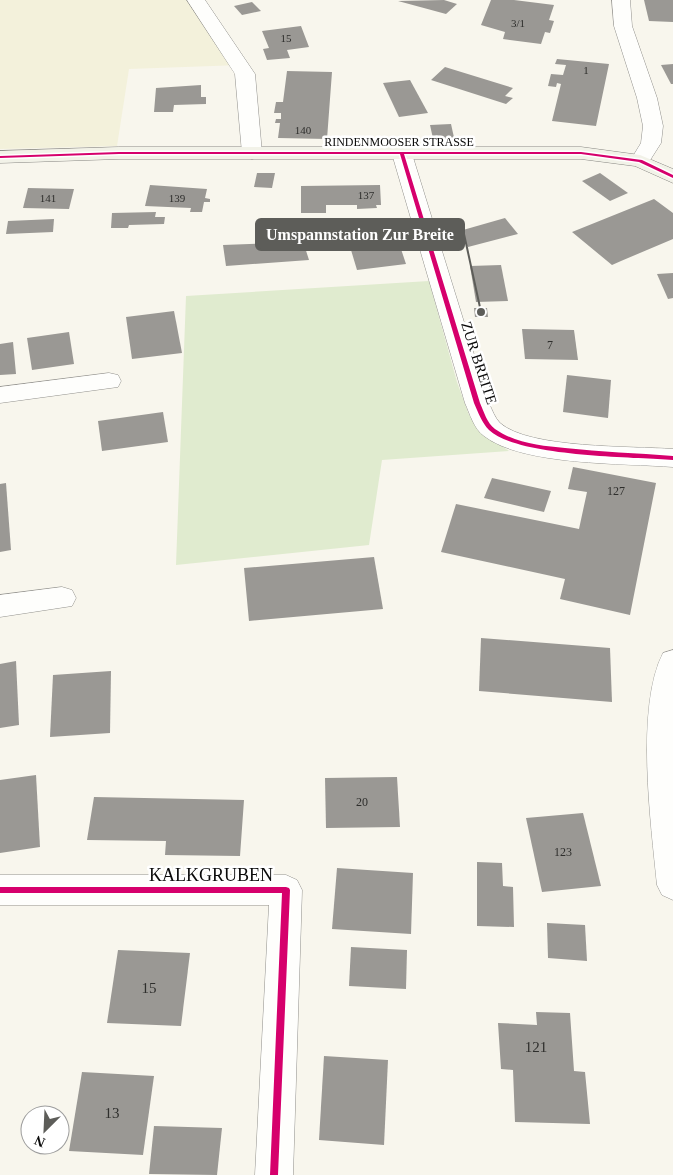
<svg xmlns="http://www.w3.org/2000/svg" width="673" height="1175" font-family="'Times New Roman',serif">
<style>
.farmland{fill:#f3f1db}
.green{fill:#e0ebcf}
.building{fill:#9a9894}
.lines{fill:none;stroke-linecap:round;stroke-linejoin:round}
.street-casing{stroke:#91908c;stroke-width:1}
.secondary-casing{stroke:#888783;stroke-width:1}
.street{fill:#fefefc;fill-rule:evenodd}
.secondary{fill:#f2f2e8;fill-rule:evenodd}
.cycleway-casing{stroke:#fff;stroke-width:3}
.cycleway{fill:#d6006c;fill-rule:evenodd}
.labels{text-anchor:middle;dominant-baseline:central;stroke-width:5;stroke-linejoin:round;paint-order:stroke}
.far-number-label{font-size:11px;fill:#2e2e2c}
.far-street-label{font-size:12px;fill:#0a0a0a;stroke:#fff}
.number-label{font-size:12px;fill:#2e2e2c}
.street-label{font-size:15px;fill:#0a0a0a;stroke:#fff}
.near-number-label{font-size:15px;fill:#2e2e2c}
.near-street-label{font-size:18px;fill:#0a0a0a;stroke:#fff}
.leader{fill:none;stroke:#5d5d59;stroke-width:2}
.callout-dot{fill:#5d5d59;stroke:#fff;stroke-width:2}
.callout{fill:#5d5d59;stroke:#5d5d59;stroke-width:2}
.callout-label{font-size:16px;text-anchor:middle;font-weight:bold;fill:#fff}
</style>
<rect width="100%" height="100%" fill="#f8f6ed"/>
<polygon class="farmland" points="0,0 196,0 241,65 129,69 117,146 0,149"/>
<polygon class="green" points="429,281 457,382 469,415 486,435 509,451 382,460 369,545 176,565 186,296"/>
<g class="building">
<polygon points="444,0 457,4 446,14 398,1"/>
<polygon points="491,0 514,0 554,5 549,20 554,21 550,33 545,32 541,44 503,39 505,32 481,25"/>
<polygon points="644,0 673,0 673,22 649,21"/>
<polygon points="252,2 261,11 242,15 234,6"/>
<polygon points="301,26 309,47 287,50 290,58 267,60 263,49 269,48 262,31"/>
<polygon points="557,59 609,64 596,126 552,121 561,84 557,83 556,87 548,86 551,74 563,75 566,65 555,64"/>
<polygon points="673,64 673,84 671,84 661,65"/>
<polygon points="445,67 513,88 505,96 513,98 506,104 431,80"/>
<polygon points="287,71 332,72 327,139 278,138 280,123 275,123 276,119 281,119 281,113 274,113 276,102 283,102"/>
<polygon points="410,80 428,113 399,117 383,83"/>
<polygon points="201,85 201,97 206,97 206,104 174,105 173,112 154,112 156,88"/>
<polygon points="451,124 455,142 434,143 430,125"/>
<polygon points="257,173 275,173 272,188 254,187"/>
<polygon points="600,173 628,193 610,201 582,181"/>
<polygon points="150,185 207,189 205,198 210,199 210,202 204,202 202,212 190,212 191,208 145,206"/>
<polygon points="380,185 381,205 376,205 377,208 357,209 357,205 326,205 326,213 301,213 301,186"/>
<polygon points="28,188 74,189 69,209 23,208"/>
<polygon points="654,199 673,213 673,239 621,261 612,265 572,232"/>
<polygon points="156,212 155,217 165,217 164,224 129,225 128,228 111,228 112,213"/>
<polygon points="505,218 518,234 468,247 456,232"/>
<polygon points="54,219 53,232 6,234 8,221"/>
<polygon points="391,219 406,264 357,270 351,250 358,250 350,224"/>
<polygon points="302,238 309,260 226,266 223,245 271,243 271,241"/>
<polygon points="501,265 508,301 476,302 470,266"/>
<polygon points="673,273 673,298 668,299 657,274"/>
<polygon points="474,308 487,308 488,317 475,317"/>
<polygon points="174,311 182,353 132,359 126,317"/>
<polygon points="522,329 574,330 578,360 525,359"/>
<polygon points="69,332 74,364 32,370 27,338"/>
<polygon points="13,342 16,374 0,375 0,344"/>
<polygon points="567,375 611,380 608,418 563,412"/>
<polygon points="163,412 168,442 102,451 98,421"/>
<polygon points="573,467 656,483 630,615 560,599 565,579 441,552 456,504 579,529 587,492 568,489"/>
<polygon points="492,478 551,491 544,512 484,498"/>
<polygon points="6,483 11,550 0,552 0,484"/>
<polygon points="374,557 383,609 249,621 244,568"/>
<polygon points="481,638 610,648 612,702 479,691"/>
<polygon points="16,661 19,725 0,728 0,664"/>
<polygon points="111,671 110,733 50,737 53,675"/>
<polygon points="36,775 40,847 0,853 0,780"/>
<polygon points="397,777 400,827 326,828 325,778"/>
<polygon points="94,797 244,800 240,856 165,855 166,841 87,840"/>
<polygon points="583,813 601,886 542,892 526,818"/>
<polygon points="477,862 502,863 503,886 513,887 514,927 477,926"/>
<polygon points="337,868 413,873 411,934 332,929"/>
<polygon points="547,923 585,925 587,961 548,958"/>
<polygon points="351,947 407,950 406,989 349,986"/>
<polygon points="118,950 190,953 181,1026 107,1023"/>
<polygon points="536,1012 570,1013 574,1071 585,1072 590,1124 515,1122 513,1070 501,1069 498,1023 537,1025"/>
<polygon points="324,1056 388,1060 384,1145 319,1140"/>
<polygon points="82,1072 154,1076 143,1155 69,1151"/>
<polygon points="154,1126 222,1128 217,1175 149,1174"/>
</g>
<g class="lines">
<g class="street-casing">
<g id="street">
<polygon points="187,0 205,0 255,74 262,153 259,157 252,159 245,157 242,153 235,74"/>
<polygon points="612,0 630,0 632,26 657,98 663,126 661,143 647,165 640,167 633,165 630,161 641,143 643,126 637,98 614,26"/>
<path d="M402,148L409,150L412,154L489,403C492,410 495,418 500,423C529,449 633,446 673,449V467C624,463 523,466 484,436C474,429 470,414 465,403L392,154L395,150Z"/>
<polygon points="109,373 118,375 121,381 118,387 0,403 0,387"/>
<polygon points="62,587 72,590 76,598 72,606 0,617 0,595"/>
<path d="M673,650V900L662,895L657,885C651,824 635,707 663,653Z"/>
<polygon points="0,875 286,875 297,880 302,890 293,1175 255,1175 269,905 0,905"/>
</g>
</g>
<g class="secondary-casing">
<polygon id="secondary" points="119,147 581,147 640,155 673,169 673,183 635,166 581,159 119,159 0,163 0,151"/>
</g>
<use href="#street" class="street"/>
<use href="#secondary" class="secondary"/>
<g class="cycleway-casing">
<g id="cycleway">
<path d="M119,152H581L642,160L673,175V178L639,162L581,154H404L480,403C484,412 487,423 495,429C515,443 542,446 565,448C601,452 637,453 673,456V460C632,457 517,457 489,430C482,423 478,412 474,403L400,154H119L0,158V156Z"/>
<polygon points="0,887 286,887 289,888 290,890 278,1175 270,1175 282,893 0,893"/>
</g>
</g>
<use href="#cycleway" class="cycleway"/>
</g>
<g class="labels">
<g class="far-number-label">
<text x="518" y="23">3/1</text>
<text x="286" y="38">15</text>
<text x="586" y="70">1</text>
<text x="303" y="130">140</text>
<text x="366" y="195">137</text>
<text x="48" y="198">141</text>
<text x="177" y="198">139</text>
</g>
<g class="far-street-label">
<text x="399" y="142">RINDENMOOSER STRASSE</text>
</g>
<g class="number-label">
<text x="550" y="345">7</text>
<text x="616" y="491">127</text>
<text x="362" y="802">20</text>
<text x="563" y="852">123</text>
</g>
<g class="street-label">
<text transform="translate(479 363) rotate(72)">ZUR BREITE</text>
</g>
<g class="near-number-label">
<text x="149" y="988">15</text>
<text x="536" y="1047">121</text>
<text x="112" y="1113">13</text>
</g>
<g class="near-street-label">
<text x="211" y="875">KALKGRUBEN</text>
</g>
</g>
<path class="leader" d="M481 312L464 234"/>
<circle class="callout-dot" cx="481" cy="312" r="5"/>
<rect class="callout" x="256" y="219" width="208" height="31" rx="5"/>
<g class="callout-label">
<text x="360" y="240">Umspannstation Zur Breite</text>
</g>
<g transform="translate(45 1130) rotate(204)"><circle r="24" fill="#ffffff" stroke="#9d9d9d"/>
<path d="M0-4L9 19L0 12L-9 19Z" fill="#5d5d59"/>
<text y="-8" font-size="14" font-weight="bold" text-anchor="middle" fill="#0a0a0a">N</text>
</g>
</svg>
